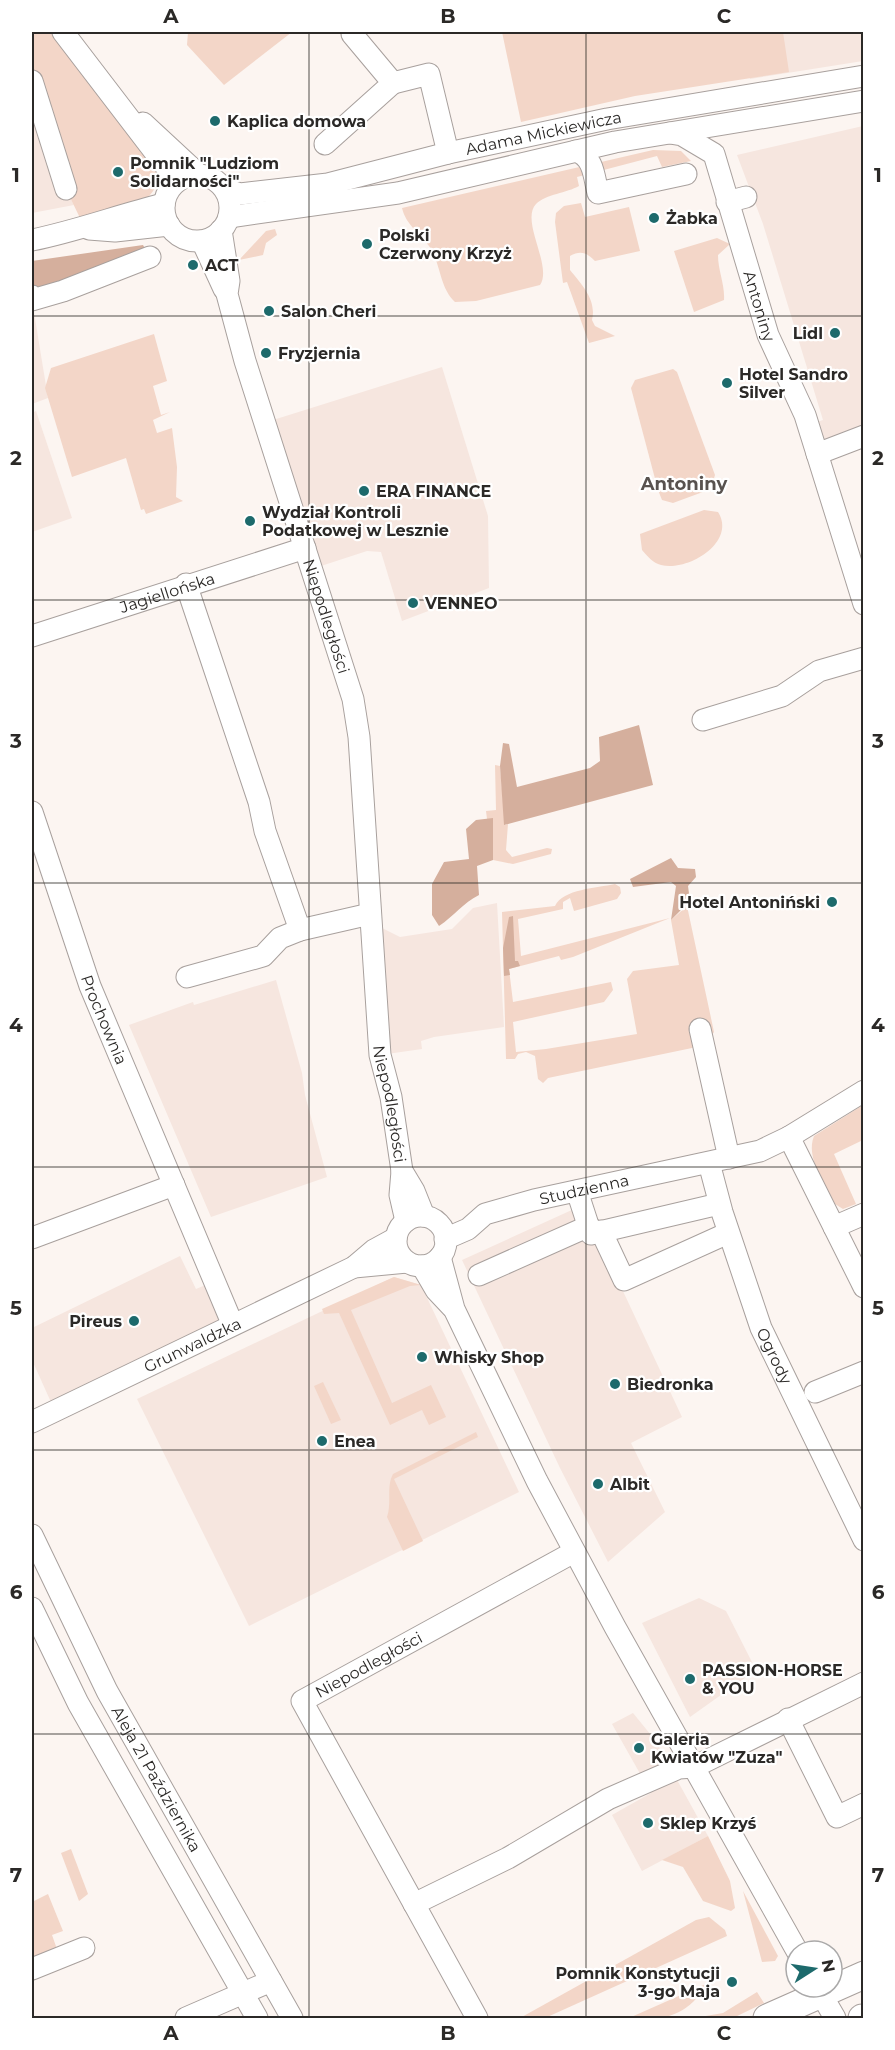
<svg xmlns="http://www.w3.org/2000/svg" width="895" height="2050" font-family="Montserrat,sans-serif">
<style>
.built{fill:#f6e6df}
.green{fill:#f3d6c8}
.forest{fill:#d5af9d}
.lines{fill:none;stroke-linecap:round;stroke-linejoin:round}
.minor-casing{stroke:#a8a09d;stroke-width:23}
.major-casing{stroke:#a8a09d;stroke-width:29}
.minor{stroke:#fff;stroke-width:21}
.major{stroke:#fff;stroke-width:27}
.grid{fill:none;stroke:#2b2927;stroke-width:1.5;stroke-opacity:0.55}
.poi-dot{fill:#1d6a6c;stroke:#fff;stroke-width:2}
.labels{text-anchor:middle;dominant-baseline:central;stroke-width:4.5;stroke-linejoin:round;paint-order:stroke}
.poi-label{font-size:16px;font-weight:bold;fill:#2b2927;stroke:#fff;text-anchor:start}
.street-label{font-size:16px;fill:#2b2927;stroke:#fff}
.neighbourhood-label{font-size:18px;font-weight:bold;fill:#58524f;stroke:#fff}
.neatline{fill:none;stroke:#2b2927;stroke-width:2}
.grid-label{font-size:20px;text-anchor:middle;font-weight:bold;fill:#2b2927}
</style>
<rect width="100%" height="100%" fill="#fcf5f1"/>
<g class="built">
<polygon points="741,32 863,32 863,61 750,79"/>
<polygon points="43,118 66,189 74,205 32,213 32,121"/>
<polygon points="863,126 863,436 817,454 808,425 823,420 763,224 737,155"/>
<polygon points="32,300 48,398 32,404"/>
<polygon points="442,367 488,516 489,588 402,621 381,552 367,551 321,566 273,420"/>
<polygon points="36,411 72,518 32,532 32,413"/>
<polygon points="497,903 504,1027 434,1037 421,1041 422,1049 380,1055 382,928 400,937 452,929 473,908"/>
<polygon points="276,980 302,1073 305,1095 327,1177 211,1217 129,1025 193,1002 194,1005"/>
<polygon points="574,1209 599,1240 682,1417 631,1443 665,1512 608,1562 560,1468 462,1260"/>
<polygon points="180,1256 196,1289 215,1281 232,1323 55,1411 32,1360 32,1328"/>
<polygon points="394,1277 421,1285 519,1492 249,1626 137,1399"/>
<polygon points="699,1598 726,1611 756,1670 690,1717 642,1623"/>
<polygon points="633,1713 655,1740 708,1836 642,1871 612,1815 651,1793 612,1724"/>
</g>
<g class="green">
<path d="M32,32H63L159,169C159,211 114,210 80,218L66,189L32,81Z"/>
<polygon points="188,32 292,32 224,85 187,45"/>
<polygon points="502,32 783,32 789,72 635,96 521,122"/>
<path d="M653,150L681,151L691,161L662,167L657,156L577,177L579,186C567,193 546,194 536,204C520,221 553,266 540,285L476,301L455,302C439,287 441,263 429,246C419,232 406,225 402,208Z"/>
<path d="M581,203L585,217L629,207L640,251L595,261C587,253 581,250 570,256V270C582,285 597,300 592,320L595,326L615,336L589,343L567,282L563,283L555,222L556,213L564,206Z"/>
<polygon points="275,229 277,235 266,243 263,255 239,260 266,231"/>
<path d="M717,238L730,244L718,255C718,271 725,284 724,300L694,312L674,251Z"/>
<polygon points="154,334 167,381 153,386 161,415 170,412 153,420 157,433 172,428 177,467 176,497 183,501 146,514 144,509 141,510 126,458 72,477 45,388 51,368"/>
<polygon points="673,369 677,372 715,475 711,489 673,503 662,500 658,490 631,388 635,380"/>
<path d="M704,510L718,512C737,542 688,572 661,565C653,563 647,556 642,550L640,534Z"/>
<polygon points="495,765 500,766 505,825 508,824 506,850 512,857 547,848 552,849 551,854 513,864 493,860 493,819 487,819 486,811 496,810"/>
<path d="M615,884L620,887L621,893L617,899L574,911L570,898L563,902V909L518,919L521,956L670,918L573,957L561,960L559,956L509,969L513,1002L611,982L613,990L604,1002L513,1022L516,1052L546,1049L637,1034L627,979L633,971L679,965L671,920L687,906L714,1032L709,1039L692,1048L548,1078L543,1083L538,1079L535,1056L526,1052L518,1054L515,1059H506L502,912L555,906C563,889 597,888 615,884Z"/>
<path d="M863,1105V1140L834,1154L856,1204L843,1209L835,1204C826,1185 805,1158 814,1136Z"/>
<polygon points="394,1277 421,1285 410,1286 351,1310 392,1403 431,1385 446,1417 429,1425 422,1410 390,1425 339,1313 324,1314 322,1309"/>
<polygon points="323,1382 341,1420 331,1424 314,1386"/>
<path d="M476,1432L478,1437L394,1479L423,1541L403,1551L387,1517C392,1503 386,1487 393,1474Z"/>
<polygon points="708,1836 730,1881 735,1908 731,1911 703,1901 683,1867 662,1860"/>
<polygon points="71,1849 88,1894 79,1901 61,1853"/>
<polygon points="743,1891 778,1956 775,1961 762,1962"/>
<polygon points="48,1894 63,1931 52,1935 58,1952 32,1959 32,1902"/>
<polygon points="709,1917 725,1930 727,1936 545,2018 520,2018 696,1920"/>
<path d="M708,1983C685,2018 668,2019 629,2018Z"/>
<polygon points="757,1992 764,2003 733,2018 694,2018 723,2013"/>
</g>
<g class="forest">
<polygon points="143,245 150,257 32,300 32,261"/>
<polygon points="639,725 653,785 504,825 500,766 503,743 509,744 517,787 590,768 600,761 599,737"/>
<path d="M493,818V860L477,866L479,895C463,903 454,916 439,926L432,915V884L444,862L469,859L466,829L476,820Z"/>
<polygon points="671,858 678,868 695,869 696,877 688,886 690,901 671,920 676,886 671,882 633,887 630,879"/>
<polygon points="513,916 515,961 518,961 520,966 509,969 510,975 504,976 503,948 509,917"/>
</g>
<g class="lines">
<g class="minor-casing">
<g id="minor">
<polyline points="63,32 177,181"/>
<polyline points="32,81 66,189"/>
<polyline points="393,83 429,74 448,153"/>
<polyline points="143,123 198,174"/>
<path id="s1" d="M670,133L682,135L714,154L768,335L805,415L864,604"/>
<polyline points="325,144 393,83 352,34"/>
<path d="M576,151C594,157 594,177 598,193L686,174"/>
<circle cx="197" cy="208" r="33"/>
<path id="s2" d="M225,189L240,194L328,184L448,153L607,119L864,76"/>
<polyline points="727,202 746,197"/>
<polyline points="229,217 398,193 615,142 864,101"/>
<polyline points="89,229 115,231 169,225"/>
<path id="s3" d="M221,230L229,281L227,294L245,361L353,699L359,737L380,1055L391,1097L402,1171L414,1191L424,1216"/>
<path d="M32,240C77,231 119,215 164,204"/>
<polyline points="202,241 224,289"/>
<polyline points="32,296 32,300 63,291 150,257"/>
<polyline points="817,454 864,436"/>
<polyline points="186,584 259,802 265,831 300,930 370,914"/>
<path id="s4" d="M32,636L305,548"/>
<polyline points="703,720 782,696 819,671 864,658"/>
<path id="s5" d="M32,812L90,986L232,1323"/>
<polyline points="187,977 263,956 280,938 300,930"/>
<polyline points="700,1029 729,1158"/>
<polyline points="789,1137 864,1287"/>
<path id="s6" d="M709,1163L722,1212L761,1328L864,1540"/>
<polyline points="402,1171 400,1195 406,1221"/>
<polyline points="577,1191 591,1234 719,1204"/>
<circle cx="421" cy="1241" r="25"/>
<polyline points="834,1227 864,1214"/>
<polyline points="601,1231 624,1280 728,1233"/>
<polyline points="32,1238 174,1185"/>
<path id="s7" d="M445,1239L468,1229L485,1214L534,1200L760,1151L789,1137L864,1091"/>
<polyline points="440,1257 454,1309 537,1481 615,1627 797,1951"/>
<polyline points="422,1266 436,1290 452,1307"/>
<polyline points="354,1267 407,1262"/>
<polyline points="479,1275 589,1226"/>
<polyline points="815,1392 864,1372"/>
<path id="s8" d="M32,1422L354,1267L374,1250L396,1238"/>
<path id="s9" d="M32,1535L107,1691L292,2018"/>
<polyline points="32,1608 78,1703 257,2018"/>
<polyline points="788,1719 837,1817 864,1804"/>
<polyline points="414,1904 508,1858 608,1799 679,1768 694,1767 864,1683"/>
<polyline points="32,1969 84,1948"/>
<polyline points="817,1987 835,2018"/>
<polyline points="186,2018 271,1981"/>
<path id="s10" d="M477,2018L302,1701L574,1552"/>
</g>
</g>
<g class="major-casing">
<g id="major">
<polyline points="767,2018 864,1975"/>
<polyline points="862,2018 864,2018"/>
</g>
</g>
<use href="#minor" class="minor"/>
<use href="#major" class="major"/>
</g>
<path class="grid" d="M309,32V2018M586,32V2018M32,316H864M32,600H864M32,883H864M32,1167H864M32,1450H864M32,1734H864"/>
<g class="poi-dot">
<circle cx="215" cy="121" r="6"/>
<circle cx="118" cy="172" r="6"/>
<circle cx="654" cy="218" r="6"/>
<circle cx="367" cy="244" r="6"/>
<circle cx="193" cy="265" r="6"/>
<circle cx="269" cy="311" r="6"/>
<circle cx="835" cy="333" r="6"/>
<circle cx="266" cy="353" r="6"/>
<circle cx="727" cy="383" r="6"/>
<circle cx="364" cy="491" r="6"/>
<circle cx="250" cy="521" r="6"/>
<circle cx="413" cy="603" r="6"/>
<circle cx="832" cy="902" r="6"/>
<circle cx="134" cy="1321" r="6"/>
<circle cx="422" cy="1357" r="6"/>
<circle cx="615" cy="1384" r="6"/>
<circle cx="322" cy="1441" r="6"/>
<circle cx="598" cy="1484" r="6"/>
<circle cx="690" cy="1679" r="6"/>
<circle cx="639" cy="1748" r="6"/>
<circle cx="648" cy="1823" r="6"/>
<circle cx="732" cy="1982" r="6"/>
</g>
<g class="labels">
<g class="poi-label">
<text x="227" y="121">Kaplica domowa</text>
<text x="130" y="163">Pomnik "Ludziom<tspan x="130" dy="18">Solidarności"</tspan></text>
<text x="666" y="218">Żabka</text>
<text x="379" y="235">Polski<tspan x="379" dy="18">Czerwony Krzyż</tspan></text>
<text x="205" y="265">ACT</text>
<text x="281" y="311">Salon Cheri</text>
<text x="823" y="333" text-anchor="end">Lidl</text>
<text x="278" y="353">Fryzjernia</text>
<text x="739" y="374">Hotel Sandro<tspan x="739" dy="18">Silver</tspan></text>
<text x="376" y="491">ERA FINANCE</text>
<text x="262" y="512">Wydział Kontroli<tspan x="262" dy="18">Podatkowej w Lesznie</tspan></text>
<text x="425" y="603">VENNEO</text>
<text x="820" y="902" text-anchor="end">Hotel Antoniński</text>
<text x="122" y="1321" text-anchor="end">Pireus</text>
<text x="434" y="1357">Whisky Shop</text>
<text x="627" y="1384">Biedronka</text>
<text x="334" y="1441">Enea</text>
<text x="610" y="1484">Albit</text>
<text x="702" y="1670">PASSION-HORSE<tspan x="702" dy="18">&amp; YOU</tspan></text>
<text x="651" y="1739">Galeria<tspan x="651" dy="18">Kwiatów "Zuza"</tspan></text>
<text x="660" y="1823">Sklep Krzyś</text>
<text x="720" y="1973" text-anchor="end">Pomnik Konstytucji<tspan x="720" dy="18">3-go Maja</tspan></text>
</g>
<g class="street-label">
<text stroke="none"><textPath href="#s2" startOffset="326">Adama Mickiewicza</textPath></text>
<text stroke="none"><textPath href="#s1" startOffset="208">Antoniny</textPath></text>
<text stroke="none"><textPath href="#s4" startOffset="142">Jagiellońska</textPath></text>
<text stroke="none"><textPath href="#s3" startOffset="402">Niepodległości</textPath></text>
<text stroke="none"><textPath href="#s5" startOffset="220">Prochownia</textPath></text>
<text stroke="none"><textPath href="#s3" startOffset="896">Niepodległości</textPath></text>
<text stroke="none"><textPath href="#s7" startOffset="150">Studzienna</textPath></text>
<text stroke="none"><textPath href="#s8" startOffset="178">Grunwaldzka</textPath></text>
<text stroke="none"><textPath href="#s6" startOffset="204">Ogrody</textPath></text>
<text stroke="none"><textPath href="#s10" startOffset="438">Niepodległości</textPath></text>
<text stroke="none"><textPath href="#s9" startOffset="274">Aleja 21 Października</textPath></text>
</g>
<g class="neighbourhood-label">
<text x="684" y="484">Antoniny</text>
</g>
</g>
<rect width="895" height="2050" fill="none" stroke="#ffffff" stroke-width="66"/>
<g transform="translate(814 1969) rotate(78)"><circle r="28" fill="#ffffff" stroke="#aaa9a9" stroke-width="1.5"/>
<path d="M0-4.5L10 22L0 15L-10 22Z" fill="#1d6a6c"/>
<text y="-9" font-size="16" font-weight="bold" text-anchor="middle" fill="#2b2927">N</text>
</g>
<rect x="33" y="33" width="829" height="1984" class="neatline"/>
<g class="grid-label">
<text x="171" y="23">A</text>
<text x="448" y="23">B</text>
<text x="724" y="23">C</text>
<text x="16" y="182">1</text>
<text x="878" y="182">1</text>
<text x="16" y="465">2</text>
<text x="878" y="465">2</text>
<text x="16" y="748">3</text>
<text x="878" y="748">3</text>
<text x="16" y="1032">4</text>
<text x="878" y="1032">4</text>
<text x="16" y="1315">5</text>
<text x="878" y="1315">5</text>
<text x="16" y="1599">6</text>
<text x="878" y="1599">6</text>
<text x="16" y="1882">7</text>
<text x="878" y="1882">7</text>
<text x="171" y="2040">A</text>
<text x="448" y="2040">B</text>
<text x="724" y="2040">C</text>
</g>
</svg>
